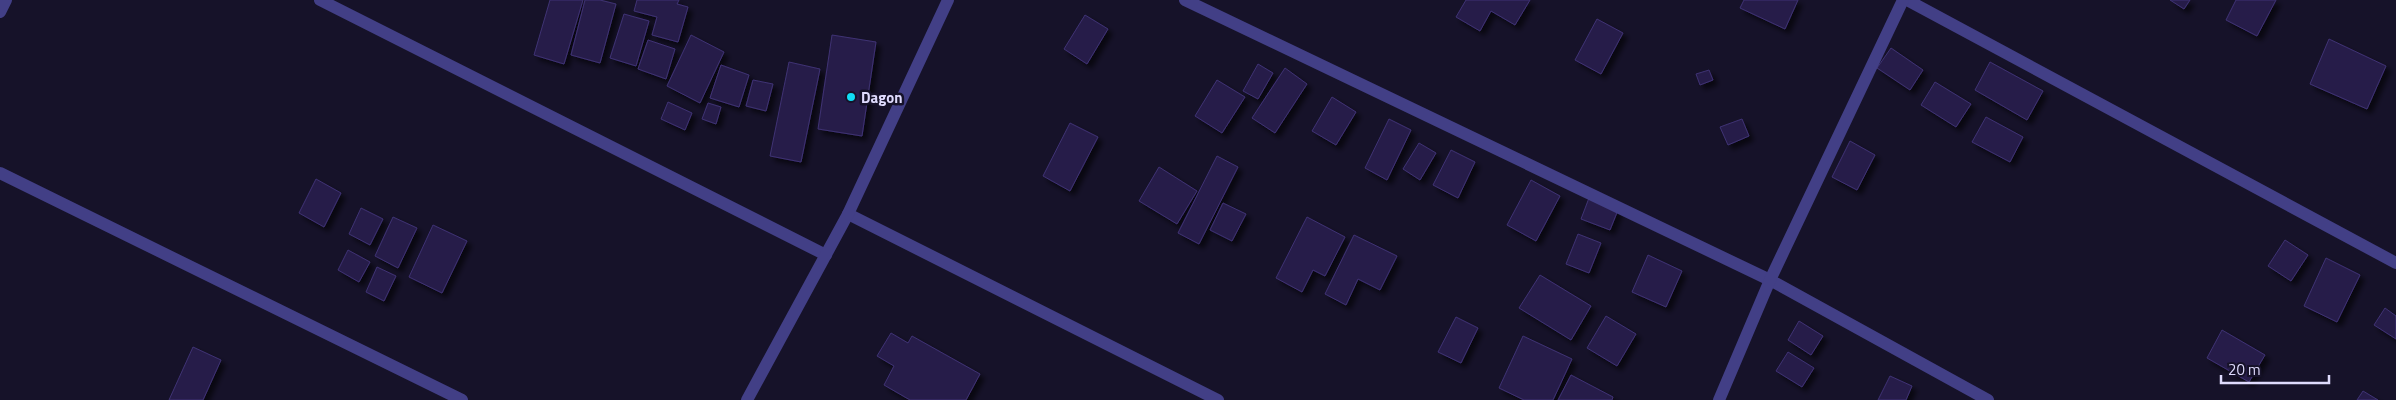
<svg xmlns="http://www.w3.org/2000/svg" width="2396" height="400" font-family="'Titillium Web',sans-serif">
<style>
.building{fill:#271e49;stroke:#3f3274;filter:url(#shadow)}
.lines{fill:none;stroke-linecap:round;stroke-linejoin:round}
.minor{stroke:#423f86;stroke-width:12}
.poi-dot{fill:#10dcf5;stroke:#161229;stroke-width:2}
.labels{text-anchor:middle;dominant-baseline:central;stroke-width:5;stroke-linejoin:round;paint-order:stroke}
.poi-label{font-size:15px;font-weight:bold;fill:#dfdbfd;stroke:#161229;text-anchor:start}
</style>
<defs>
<filter id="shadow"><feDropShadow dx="4.5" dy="4.5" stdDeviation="2.5" flood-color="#0009"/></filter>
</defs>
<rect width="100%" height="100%" fill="#161229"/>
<g class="building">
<polygon points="550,0 583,0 564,64 534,55"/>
<polygon points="585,0 600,0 616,4 600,63 571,55"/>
<polygon points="637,0 679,0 677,4 688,7 678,42 652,35 657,17 634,11"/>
<polygon points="1466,0 1530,0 1515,25 1491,11 1480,31 1456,17"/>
<polygon points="1744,0 1798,0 1785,29 1740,8"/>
<polygon points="2170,0 2190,0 2184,9"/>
<polygon points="2236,0 2276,0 2257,36 2226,20"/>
<polygon points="624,14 649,21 636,66 610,58"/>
<polygon points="1085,15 1108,29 1087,64 1064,49"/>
<polygon points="1597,19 1623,33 1601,74 1575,60"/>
<polygon points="691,35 724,52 700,103 667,86"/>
<polygon points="832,35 876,42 862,136 818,129"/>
<polygon points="2329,39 2386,66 2367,109 2310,84"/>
<polygon points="648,40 675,49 666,79 638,69"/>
<polygon points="1891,48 1923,70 1910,90 1877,68"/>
<polygon points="789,62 820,69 801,162 770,156"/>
<polygon points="1990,62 2043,91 2027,120 1975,90"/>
<polygon points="1258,64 1273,73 1258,99 1243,91"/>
<polygon points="721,65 749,75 739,107 710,98"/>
<polygon points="1285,68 1307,84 1275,133 1252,118"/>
<polygon points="1709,70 1713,80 1700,85 1696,74"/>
<polygon points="753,80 773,84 766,111 746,106"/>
<polygon points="1217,80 1245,97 1222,133 1195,116"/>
<polygon points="1935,82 1971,104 1956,127 1921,105"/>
<polygon points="1332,97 1356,112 1336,145 1312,131"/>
<polygon points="668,102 692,113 685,130 661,119"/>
<polygon points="708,103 721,107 716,124 702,119"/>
<polygon points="1986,117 2023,137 2010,162 1972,142"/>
<polygon points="1389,119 1411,130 1387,180 1365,168"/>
<polygon points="1742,119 1749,136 1728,145 1720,127"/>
<polygon points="1070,123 1098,137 1070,191 1043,176"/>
<polygon points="1850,141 1875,155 1857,190 1832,177"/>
<polygon points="1419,143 1436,153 1420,180 1403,169"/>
<polygon points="1451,150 1475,162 1458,198 1433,185"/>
<polygon points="1217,156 1238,167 1199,244 1178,233"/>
<polygon points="1159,167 1197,191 1177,224 1139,201"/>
<polygon points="316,179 341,193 324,227 299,213"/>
<polygon points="1531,180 1560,196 1536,241 1507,225"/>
<polygon points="1589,198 1618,210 1610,230 1581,219"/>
<polygon points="1223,203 1246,214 1232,241 1210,230"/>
<polygon points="361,208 383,219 370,245 349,234"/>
<polygon points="393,217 417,228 398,268 375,256"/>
<polygon points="1307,217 1345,237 1325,276 1313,270 1302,292 1276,278"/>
<polygon points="433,225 467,241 442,293 409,277"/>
<polygon points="1578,234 1601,243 1589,273 1566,264"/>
<polygon points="1354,235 1397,256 1380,290 1358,279 1346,305 1325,294"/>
<polygon points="2285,240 2308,255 2291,281 2268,266"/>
<polygon points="348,250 370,262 359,282 338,270"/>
<polygon points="1648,255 1682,271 1666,307 1632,292"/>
<polygon points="2326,258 2360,275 2337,322 2304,306"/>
<polygon points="377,267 396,276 384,301 366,292"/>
<polygon points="1540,275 1591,306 1571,340 1519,308"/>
<polygon points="2385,308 2396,316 2396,339 2374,325"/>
<polygon points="1606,316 1636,334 1617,366 1587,348"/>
<polygon points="1456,317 1478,328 1461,363 1438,352"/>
<polygon points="1799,321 1823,336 1811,355 1788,340"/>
<polygon points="2222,330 2265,355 2249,382 2207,358"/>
<polygon points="891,333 908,343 912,336 980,374 966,400 910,400 884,385 894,366 877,356"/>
<polygon points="1523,336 1572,359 1553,400 1524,400 1499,388"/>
<polygon points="193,347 221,360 203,400 169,400"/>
<polygon points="1788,352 1814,368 1802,387 1776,371"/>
<polygon points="1571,375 1613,397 1612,400 1558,400"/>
<polygon points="1890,376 1912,386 1906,400 1878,400"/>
<polygon points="2363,391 2378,400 2357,400"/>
</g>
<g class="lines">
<g class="minor">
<polyline points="320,0 826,255"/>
<polyline points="1185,0 1770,280 1988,400"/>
<polyline points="1907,0 2396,263"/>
<polyline points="0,12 6,0"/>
<polyline points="0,173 462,400"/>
<polyline points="848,214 1218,400"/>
<polyline points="747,400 848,214 948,0"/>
<polyline points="1719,400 1770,280 1903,0"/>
</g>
</g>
<circle class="poi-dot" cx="851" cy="97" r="5"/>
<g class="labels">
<g class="poi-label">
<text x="861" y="97">Dagon</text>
</g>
</g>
<path d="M2221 375v8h108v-8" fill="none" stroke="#dfdbfd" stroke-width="2.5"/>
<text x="2228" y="375" font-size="15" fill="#dfdbfd" stroke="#161229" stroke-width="4" paint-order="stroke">20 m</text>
</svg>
